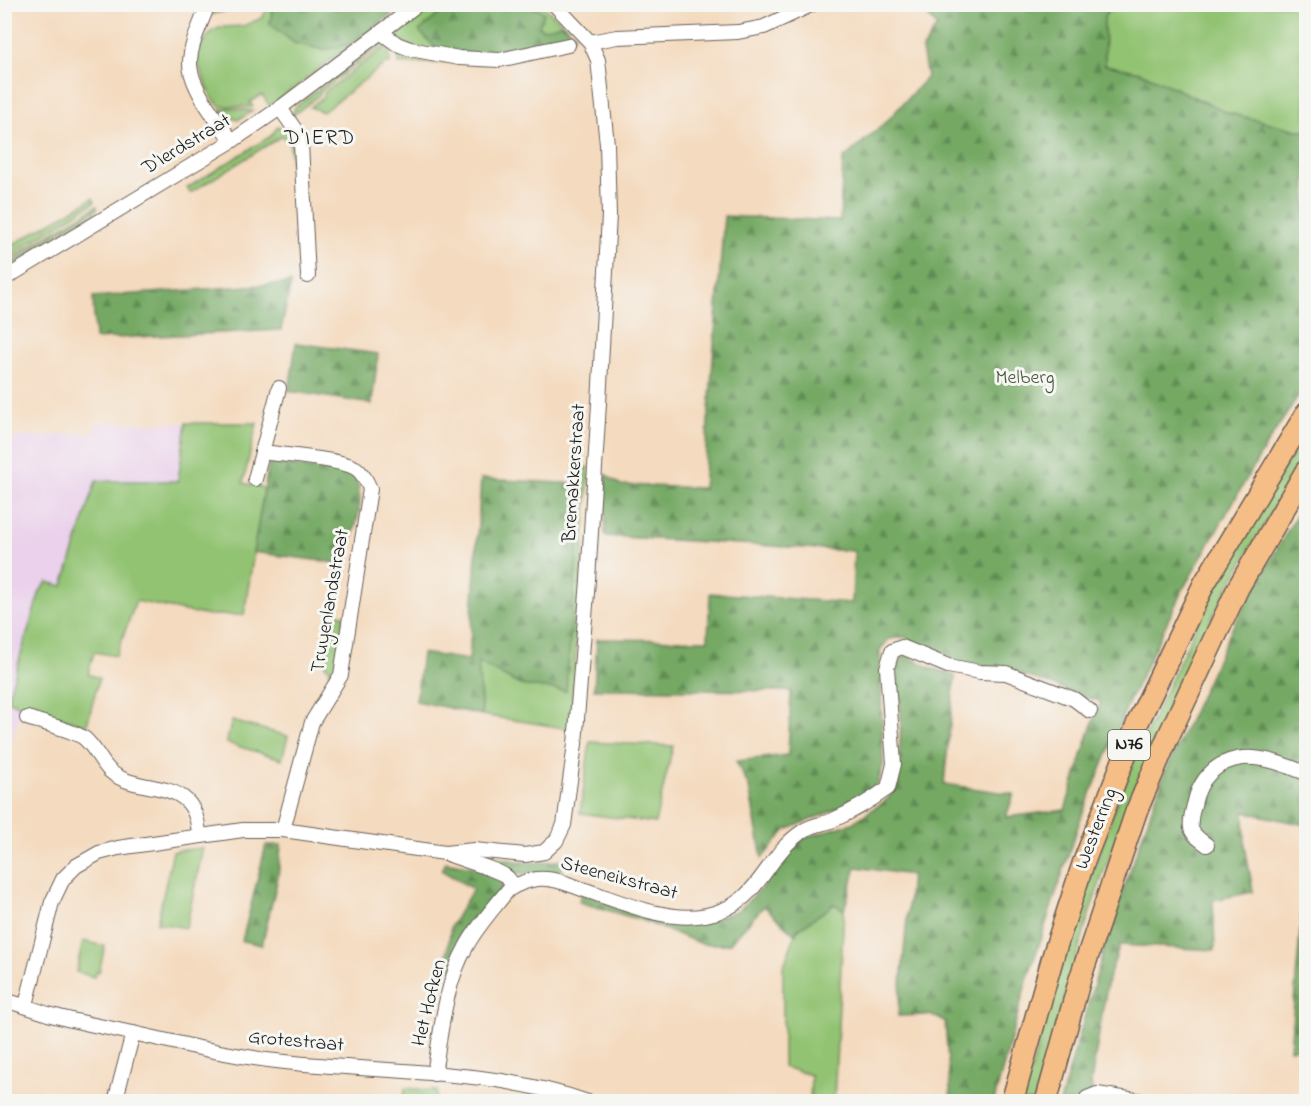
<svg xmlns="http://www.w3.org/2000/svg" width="1311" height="1106" font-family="'Indie Flower',sans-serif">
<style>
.built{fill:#ebd1eb}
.green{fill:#92c372;stroke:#577047;stroke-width:1.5}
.forest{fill:url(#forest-firs);stroke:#486240;stroke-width:1.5}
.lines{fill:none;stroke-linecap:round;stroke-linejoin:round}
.minor-casing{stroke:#685e55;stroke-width:16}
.highway-casing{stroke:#685e55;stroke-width:24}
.minor{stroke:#fff;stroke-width:14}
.highway{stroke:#f6be87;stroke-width:21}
.labels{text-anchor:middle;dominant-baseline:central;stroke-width:6;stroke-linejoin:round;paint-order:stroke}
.shield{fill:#f6f6f2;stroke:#5d5d5c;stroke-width:1.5}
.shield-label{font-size:18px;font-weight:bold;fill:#1c1c1c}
.street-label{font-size:20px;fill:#1c1c1c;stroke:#f6f6f2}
.park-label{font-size:20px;fill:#45563a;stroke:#f6f6f2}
.neighbourhood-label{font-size:21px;letter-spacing:1.5px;fill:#1c1c1c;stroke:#f6f6f2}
</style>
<defs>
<pattern id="forest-firs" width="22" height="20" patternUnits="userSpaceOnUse" patternTransform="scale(1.5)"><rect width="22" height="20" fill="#75a964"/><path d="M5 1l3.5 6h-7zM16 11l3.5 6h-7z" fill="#5f8952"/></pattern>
</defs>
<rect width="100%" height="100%" fill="#f6f6f2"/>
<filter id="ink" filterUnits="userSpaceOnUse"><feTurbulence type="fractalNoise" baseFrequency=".0167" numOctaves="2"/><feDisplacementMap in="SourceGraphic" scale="12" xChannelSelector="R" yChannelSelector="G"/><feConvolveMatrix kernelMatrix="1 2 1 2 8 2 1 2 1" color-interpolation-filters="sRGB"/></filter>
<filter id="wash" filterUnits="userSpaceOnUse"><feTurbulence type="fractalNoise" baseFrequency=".008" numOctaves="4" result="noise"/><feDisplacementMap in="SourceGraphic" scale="24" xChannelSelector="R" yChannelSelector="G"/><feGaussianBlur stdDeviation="1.35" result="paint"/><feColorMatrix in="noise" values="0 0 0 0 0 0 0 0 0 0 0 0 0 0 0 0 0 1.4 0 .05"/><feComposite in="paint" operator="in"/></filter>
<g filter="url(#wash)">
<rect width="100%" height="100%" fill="#f4dabe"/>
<polygon class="built" points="96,423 186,423 178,481 96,482 63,586 7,700 22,707 5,761 5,438 95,433"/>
<g class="green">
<path d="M216,5V4L254,5C241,14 226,8 212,15Z"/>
<polygon points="269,5 273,5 270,24 324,50 353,43 270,106 262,95 250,102 253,107 219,106 211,96 198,64 197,55 202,44 212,31 222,27 243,26 262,18"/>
<polygon points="432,5 450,5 420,31 440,52 407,45 397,37 399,29"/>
<polygon points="533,5 542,5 575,34 543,30 539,26 544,13"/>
<polygon points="1113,5 1306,5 1306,132 1228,113 1140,72 1105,65 1104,17"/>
<polygon points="385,43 321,91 319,95 292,116 295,107 378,45"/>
<polygon points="389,44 390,64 385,64 323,112 310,107 322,98 325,92"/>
<polygon points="398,49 434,61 453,62 399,64"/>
<polygon points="230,108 253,111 238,120 229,117 220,109"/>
<polygon points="278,126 290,133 294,138 300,197 293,198 290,143 282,136 190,193 187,188 271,136"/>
<polygon points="93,198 95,202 5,258 5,249"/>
<polygon points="97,206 97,209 5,265 5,261"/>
<polygon points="96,213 93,217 5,271 5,268"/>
<polygon points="186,423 257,423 243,483 264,488 244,615 204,615 136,601 116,656 94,652 88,674 99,678 87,725 22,707 7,700 40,591 47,582 63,586 96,481 178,481"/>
<polygon points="1306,434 1306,453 1250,549 1209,623 1173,696 1150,751 1120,826 1091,908 1034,1101 1022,1102 1063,956 1117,802 1141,745 1200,617 1277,479"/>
<polygon points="584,467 587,467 589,471 570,729 482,715 478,661 520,685 566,691"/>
<polygon points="336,614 344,615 336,672 333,674 329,673 330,668 325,666"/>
<polygon points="232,721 288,736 282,759 226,743"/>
<polygon points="590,742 673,746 655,823 580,813"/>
<polygon points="203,848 186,928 157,923 173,851"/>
<polygon points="835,904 844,910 834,1101 810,1101 811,1075 783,1067 783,968 797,930"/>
<polygon points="83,941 105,946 99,972 96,972 94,977 76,972"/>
<polygon points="405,1088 437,1091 436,1101 404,1098"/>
</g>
<g class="forest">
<polygon points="533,4 544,13 539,26 543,29 562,24 575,34 572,40 498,57 440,52 419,31 450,5"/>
<polygon points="273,5 273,4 404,5 353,43 324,50 294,43 270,24"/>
<polygon points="917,5 1113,5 1104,17 1105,65 1140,72 1228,113 1306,132 1306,384 1265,447 1183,589 1127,706 1080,820 1025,987 994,1101 951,1101 945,1021 930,1015 898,1016 911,875 856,867 844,910 835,904 797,930 795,935 764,906 729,944 702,944 641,920 579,902 581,893 665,921 706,922 739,910 761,889 786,853 807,837 852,823 887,800 898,784 901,716 896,665 905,655 929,667 955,676 944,784 1014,794 1006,817 1065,810 1091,727 1101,702 1006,669 951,662 905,637 889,639 880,650 883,765 878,783 869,792 834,810 786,830 762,858 749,787 736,761 788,755 791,691 594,689 597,639 708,640 710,593 852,603 854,551 605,536 606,475 621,485 703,488 724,216 840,221 843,159 888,120 927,77 922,50 937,26"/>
<polygon points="291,283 281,330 95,339 93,297"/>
<polygon points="296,343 378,354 372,404 289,391"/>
<path d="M269,463L343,472L355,477C368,503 351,538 344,564L253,552Z"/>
<polygon points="481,479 583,484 566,691 520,685 478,662 482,715 416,701 422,653 469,660"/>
<polygon points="1306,498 1306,825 1244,812 1245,845 1253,892 1213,900 1215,950 1120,945 1108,979 1091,1082 1092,1092 1080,1101 1060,1102 1113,918 1165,772 1231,630"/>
<polygon points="266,845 281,845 278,877 262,945 242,941"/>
<path d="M476,855L531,863L566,860L560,875C525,876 509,872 476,861Z"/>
<path d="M446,862C463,866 496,867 503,886L453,969L445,968L451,926L473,889L441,870Z"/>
<polygon points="1306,864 1306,1048 1290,1049"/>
</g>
</g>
<g filter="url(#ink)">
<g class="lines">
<g class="minor-casing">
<g id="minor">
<path d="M208,4C202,22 190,44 190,63C190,87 218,122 232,141"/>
<polyline points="382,33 397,44 410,49 459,58 499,60 568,45"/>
<polyline points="590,42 617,37 738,32 764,27 813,4"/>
<polyline points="280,108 294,128 301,144 308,276"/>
<polyline points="4,279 232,141 280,108 418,4"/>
<path d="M262,452C282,455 343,459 357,469C364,475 367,481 370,489L341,675L312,722L283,830"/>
<polyline points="255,479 279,388"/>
<path d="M27,718C40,722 75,731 84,738C95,747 100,761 110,771C140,798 196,772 199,835"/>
<path d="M1207,845C1202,841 1193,836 1191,828C1190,822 1192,812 1194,805C1199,779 1216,761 1243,758C1264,756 1287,766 1306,773"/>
<polyline points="445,853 474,850 525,855 544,852 556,841 564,825 575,744 588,580 599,403 609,215 607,144 598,60 590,42 554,4"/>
<path d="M4,1000C19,1004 33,1009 48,1014C76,1022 104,1027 133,1033C183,1044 233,1057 285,1062C385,1073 491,1068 588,1102"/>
<path d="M26,1005L52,902L63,879L76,866L99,853L118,848L243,830H283L445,853C458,859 501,870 508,878C510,880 512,883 513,886"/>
<path d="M434,1074C441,1032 445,984 466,947C477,926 494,908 508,890C515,885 528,880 537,879C552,877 568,884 582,889C620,901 665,923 706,915C762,904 763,857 803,831C811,825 824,824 833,820C854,811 870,801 888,788L894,764L887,668L892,651L902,647L948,666L980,672L1006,673L1074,699L1090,711"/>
<polyline points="115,1102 133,1033"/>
<polyline points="1086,1102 1087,1098 1097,1094 1149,1102"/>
</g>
</g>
<g class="highway-casing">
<g id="highway">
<polyline points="1012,1102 1054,953 1083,864 1138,722 1204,584 1306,414"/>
<polyline points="1046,1102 1080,979 1136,812 1168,737 1238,588 1306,471"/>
</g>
</g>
<use href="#minor" class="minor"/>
<use href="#highway" class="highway"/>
</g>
</g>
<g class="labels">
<rect class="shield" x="1108" y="730" width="42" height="30" rx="4.5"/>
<g class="shield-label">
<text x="1129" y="745">N76</text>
</g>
<g class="street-label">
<text transform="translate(187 145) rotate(-31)">D'Ierdstraat</text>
<text transform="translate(575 473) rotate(-86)">Bremakkerstraat</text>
<text transform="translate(331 601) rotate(-80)">Truyenlandstraat</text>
<text transform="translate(1097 829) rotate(-69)">Westerring</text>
<text transform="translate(619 879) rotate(15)">Steeneikstraat</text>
<text transform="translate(430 1003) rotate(-76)">Het Hofken</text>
<text transform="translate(296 1042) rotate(5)">Grotestraat</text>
</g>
<g class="park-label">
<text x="1025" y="378">Melberg</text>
</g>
<g class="neighbourhood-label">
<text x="320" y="139">D'IERD</text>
</g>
</g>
<rect width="1311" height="1106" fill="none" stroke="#f6f6f2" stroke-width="24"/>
</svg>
